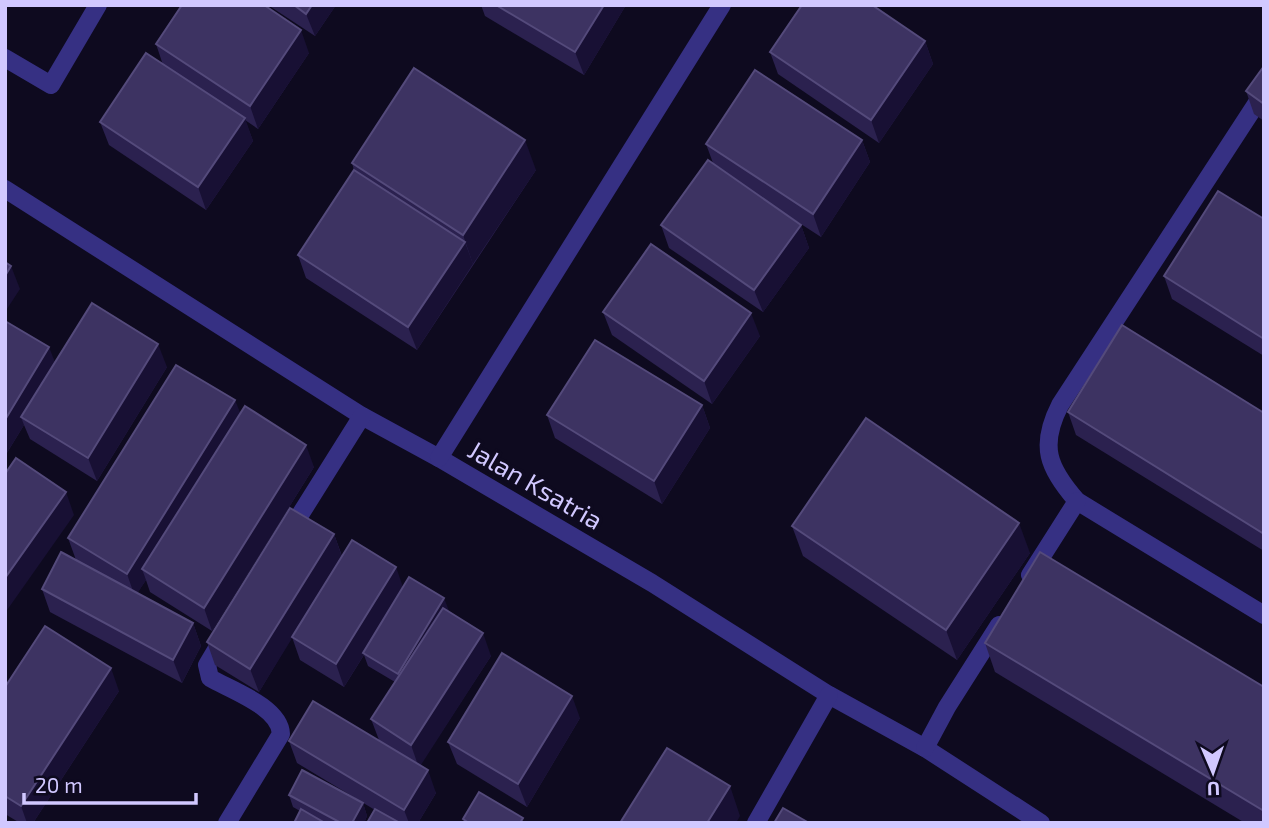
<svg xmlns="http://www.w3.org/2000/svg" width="1269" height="828" font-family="'Exo 2',sans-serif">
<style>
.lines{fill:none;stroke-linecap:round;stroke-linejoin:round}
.minor{stroke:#363083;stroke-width:18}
.wall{fill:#2b214f}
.shaded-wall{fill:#181034}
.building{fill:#3d3362;stroke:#544a7b;stroke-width:2}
.labels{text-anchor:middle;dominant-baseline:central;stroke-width:7;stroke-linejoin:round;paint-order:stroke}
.street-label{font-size:26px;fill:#d1c8ff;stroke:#0e0a1f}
</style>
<rect width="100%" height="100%" fill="#0e0a1f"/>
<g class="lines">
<g class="minor">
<polyline points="5,58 51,85 98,5"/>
<path d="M1264,92L1060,405C1039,446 1048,468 1077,501L1264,615"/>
<polyline points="5,189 362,416 439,458 652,583 829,695 925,748 1041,823"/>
<polyline points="439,458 722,5"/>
<polyline points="288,534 362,416"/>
<polyline points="1030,575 1077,501"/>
<path d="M223,638L207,665L210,678C231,690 280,707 281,734L227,823"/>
<polyline points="925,748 947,707 999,625"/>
<polyline points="756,823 829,695"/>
</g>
</g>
<g class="wall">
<polygon points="268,5 336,5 315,36"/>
<polygon points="481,5 626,5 584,75 485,16"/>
<polygon points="925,41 933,64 879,143 778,74 770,52"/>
<polygon points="156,44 309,53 258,129 245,120 253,141 206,210 109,145 100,122 163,65"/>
<polygon points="1264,66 1264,121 1254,114 1246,91"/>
<polygon points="862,140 870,162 821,237 770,204 801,225 809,248 763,312 669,248 661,225 713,163 706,144"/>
<polygon points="352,163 536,170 417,350 306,278 298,255 354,170"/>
<polygon points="1264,219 1264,356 1172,299 1164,276"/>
<polygon points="603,312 760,336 712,404 612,335"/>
<polygon points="5,321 55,362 167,367 97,481 30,439 24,425 5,456"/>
<polygon points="702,405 710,428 662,504 555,438 547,415"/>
<polygon points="1068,412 1264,413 1264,551 1076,435"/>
<polygon points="240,413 314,467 212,631 150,592 146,580 137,593 193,623 201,646 182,683 50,612 42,589 76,560 68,538"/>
<polygon points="792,526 1030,553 957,660 803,556"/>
<polygon points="334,534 342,556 449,611 491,656 420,765 436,793 418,823 367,823 375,810 297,763 289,741 379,740 371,719 395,682 368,666 364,655 344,687 300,660 292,637 259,692 215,665 207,642"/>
<polygon points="985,643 1264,687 1264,823 1245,823 995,672"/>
<polygon points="5,687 119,691 33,823 20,823 5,814"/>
<polygon points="580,718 527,807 457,764 448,742"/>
<polygon points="289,795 363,803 367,816 364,823 294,823 300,811 293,807"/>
</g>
<g class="shaded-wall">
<polygon points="312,5 336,5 315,36 306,14"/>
<polygon points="604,5 626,5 584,75 575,52"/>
<polygon points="301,30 309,53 258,129 250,106"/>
<polygon points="925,41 933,64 879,143 871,120"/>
<polygon points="245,118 253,141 206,210 198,187"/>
<polygon points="525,140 536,170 473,264 463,235"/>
<polygon points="862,140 870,162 821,237 813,214"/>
<polygon points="801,225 809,248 763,312 754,290"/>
<polygon points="465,242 473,264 417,350 408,327"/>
<polygon points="11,266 20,289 5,312 5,276"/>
<polygon points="751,313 760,336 712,404 704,381"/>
<polygon points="158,344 167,367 97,481 88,458"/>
<polygon points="49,347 58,370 21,417 24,425 5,456 5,420"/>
<polygon points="235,400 244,422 142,569 146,580 135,597 127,574"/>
<polygon points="702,405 710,428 662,504 654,481"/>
<polygon points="306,445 314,467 212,631 204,608"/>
<polygon points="66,492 74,515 5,613 5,578"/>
<polygon points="1019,523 1030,553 957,660 946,630"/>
<polygon points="334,534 342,557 259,692 250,669"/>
<polygon points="396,567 404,590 344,687 336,664"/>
<polygon points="444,598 449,611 403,687 398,674"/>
<polygon points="193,623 201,646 182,683 173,660"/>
<polygon points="483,633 491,656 419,768 411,745"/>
<polygon points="111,668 119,691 33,823 27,823 21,806"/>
<polygon points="572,696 580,718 527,807 518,784"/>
<polygon points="428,770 436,793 418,823 409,823 404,810"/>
<polygon points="730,786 740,816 736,823 707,823"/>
<polygon points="363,803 367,816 364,823 352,823"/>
</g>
<g class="building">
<polygon points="182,5 264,5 301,30 250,106 156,44"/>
<polygon points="294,5 312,5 306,14"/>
<polygon points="496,5 604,5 575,52"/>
<polygon points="802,5 872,5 925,41 871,120 770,52"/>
<polygon points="146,53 245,118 198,187 100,122"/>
<polygon points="1264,66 1264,104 1246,91"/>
<polygon points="414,68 525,140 463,235 352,163"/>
<polygon points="755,70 862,140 813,214 706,144"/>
<polygon points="708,160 801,225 754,290 661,225"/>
<polygon points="354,170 465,242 408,327 298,255"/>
<polygon points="1218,191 1264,219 1264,339 1164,276"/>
<polygon points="651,244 751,313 704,381 603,312"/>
<polygon points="5,262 11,266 5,276"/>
<polygon points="92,303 158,344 88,458 21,417"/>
<polygon points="5,321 49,347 5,420"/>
<polygon points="1122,325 1264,413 1264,534 1068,412"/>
<polygon points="595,340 702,405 654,481 547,415"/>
<polygon points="176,365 235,400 127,574 68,538"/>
<polygon points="245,406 306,445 204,608 142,569"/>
<polygon points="866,418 1019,523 946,630 792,526"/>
<polygon points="16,458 66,492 5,578 5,474"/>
<polygon points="290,508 334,534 250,669 207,642"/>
<polygon points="352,540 396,567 336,664 292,637"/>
<polygon points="61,552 193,623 173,660 42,589"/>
<polygon points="1040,552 1264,687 1264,811 985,643"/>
<polygon points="409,577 444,598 398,674 363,653"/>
<polygon points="443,608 483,633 411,745 371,719"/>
<polygon points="45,626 111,668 21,806 5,796 5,687"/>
<polygon points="502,653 572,696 518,784 448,742"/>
<polygon points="313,701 428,770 404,810 289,741"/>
<polygon points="667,748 730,786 707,823 620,823"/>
<polygon points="302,770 363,803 352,823 341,823 289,795"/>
<polygon points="479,792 523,818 520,823 469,823 463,819"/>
<polygon points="783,808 809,823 774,823"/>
<polygon points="301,809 325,823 294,823"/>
<polygon points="375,809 400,823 367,823"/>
</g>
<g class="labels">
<g class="street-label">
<text transform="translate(536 484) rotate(30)">Jalan Ksatria</text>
</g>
</g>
<rect width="1269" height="828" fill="none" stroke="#d1c8ff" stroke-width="14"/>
<g transform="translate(1213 772) rotate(178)" stroke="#0e0a1f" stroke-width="5" paint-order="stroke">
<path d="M0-5L12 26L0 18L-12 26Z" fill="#d1c8ff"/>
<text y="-10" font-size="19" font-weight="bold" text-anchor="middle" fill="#d1c8ff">U</text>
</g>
<path d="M24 793v10h172v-10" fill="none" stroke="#d1c8ff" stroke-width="3.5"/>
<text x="35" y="793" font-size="21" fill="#d1c8ff" stroke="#0e0a1f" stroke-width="5" paint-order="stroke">20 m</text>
</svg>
